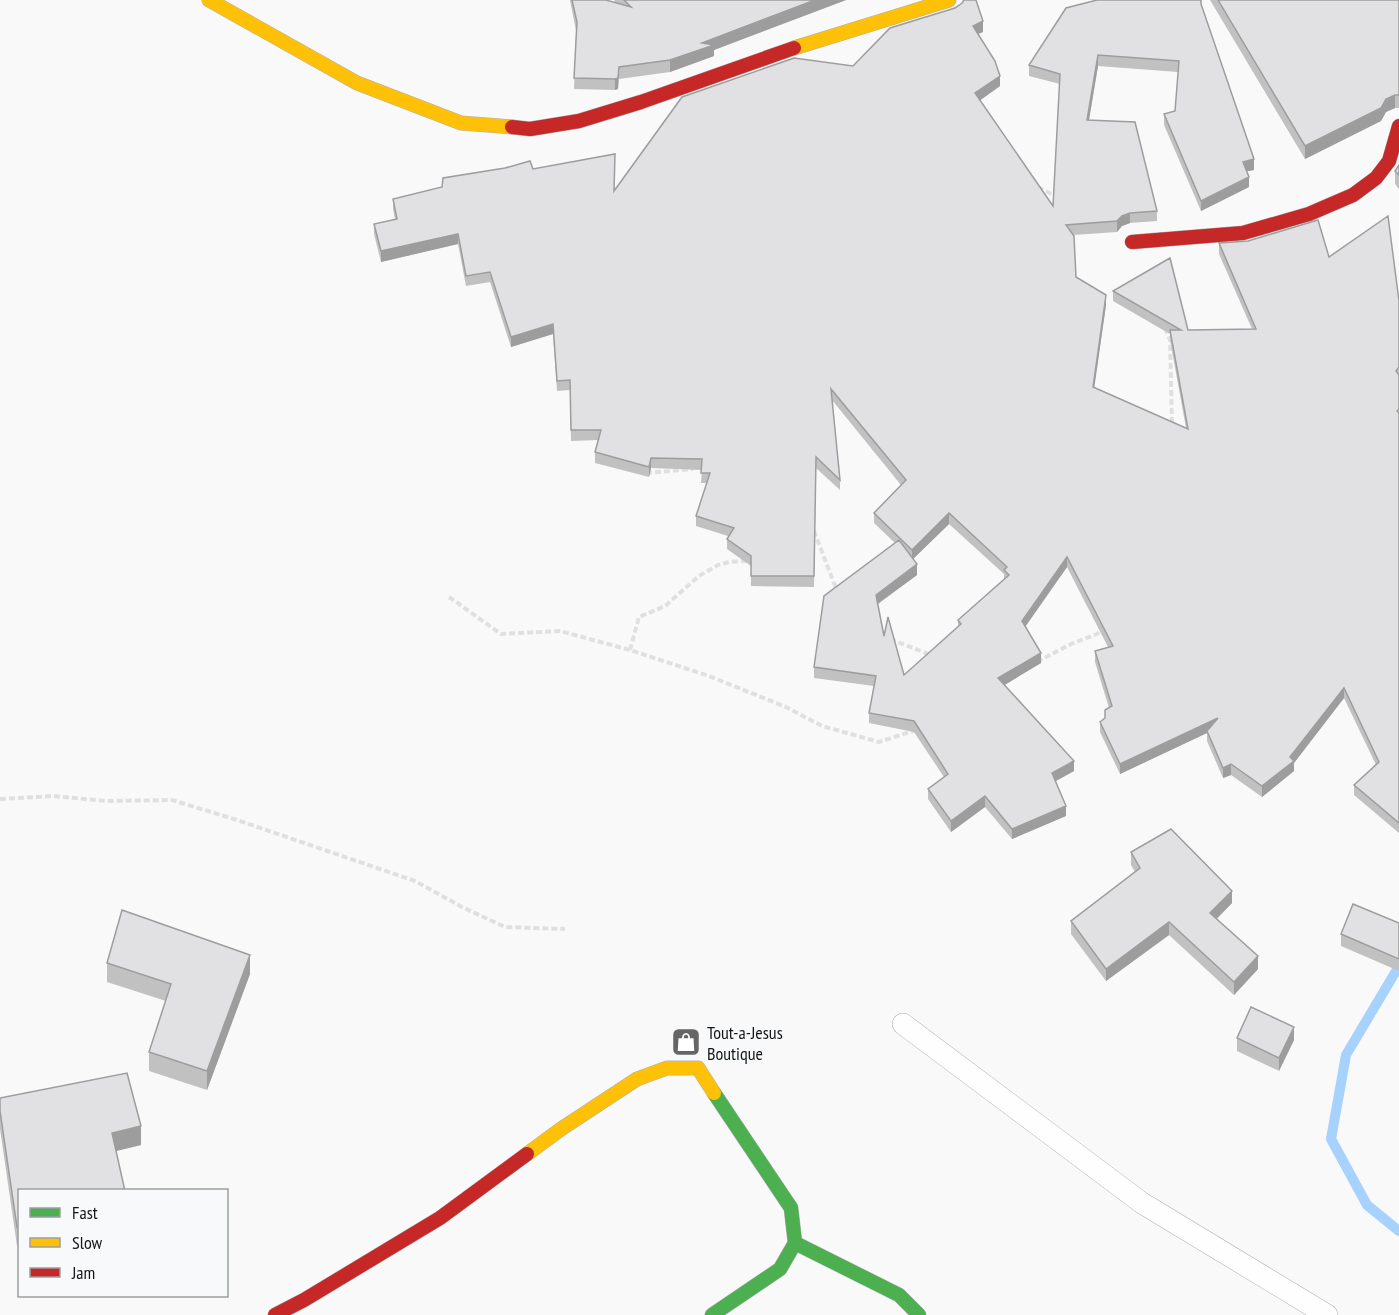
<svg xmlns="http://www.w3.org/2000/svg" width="1399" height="1315" font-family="'PT Sans Narrow',sans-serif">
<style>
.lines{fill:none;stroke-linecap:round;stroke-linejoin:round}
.stream{stroke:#a8d2fe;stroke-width:10}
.lane-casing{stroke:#b0b0b0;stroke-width:22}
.fast-casing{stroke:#b0b0b0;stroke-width:15}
.slow-casing{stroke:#b0b0b0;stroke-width:15}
.jam-casing{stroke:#b0b0b0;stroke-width:15}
.path{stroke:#e0e0e0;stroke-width:4;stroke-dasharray:6 3;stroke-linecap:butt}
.lane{stroke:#fefefe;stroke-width:21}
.fast{stroke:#4caf50;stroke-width:14}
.slow{stroke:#ffc107;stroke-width:14}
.jam{stroke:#c62828;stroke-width:14}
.wall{fill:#c2c1c2;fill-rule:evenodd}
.shaded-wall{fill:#9e9d9e}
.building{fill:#e1e0e2;stroke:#9e9d9e;stroke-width:1.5}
.labels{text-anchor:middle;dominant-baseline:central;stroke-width:4.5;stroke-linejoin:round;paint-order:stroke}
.poi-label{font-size:18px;fill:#151616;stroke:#f8f9fb;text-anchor:start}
</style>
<rect width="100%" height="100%" fill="#f9f9fa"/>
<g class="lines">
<polyline class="stream" points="1399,966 1346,1055 1331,1139 1367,1205 1399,1231"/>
<g class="lane-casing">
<polyline id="lane" points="903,1024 1142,1203 1327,1315"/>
</g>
<g class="fast-casing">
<g id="fast">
<polyline points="795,1243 899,1295 919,1315"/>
<polyline points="712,1315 780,1269 795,1243 791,1208 714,1093"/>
</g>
</g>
<g class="slow-casing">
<g id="slow">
<polyline points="209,0 357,83 461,123 512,127"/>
<polyline points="794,48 949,0"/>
<polyline points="527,1154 561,1129 637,1079 667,1068 698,1068 714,1093"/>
</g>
</g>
<g class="jam-casing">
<g id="jam">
<polyline points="512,127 530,129 579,121 641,102 794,48"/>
<polyline points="1132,242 1243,233 1309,214 1353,195 1376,178 1389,161 1399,126"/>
<polyline points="275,1315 304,1300 440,1218 527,1154"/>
</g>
</g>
<g class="path">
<polyline points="1038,187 1057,197"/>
<polyline points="1165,328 1170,340 1172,424"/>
<polyline points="646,473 693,469"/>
<polyline points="814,531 837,591"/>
<polyline points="449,597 501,634 560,631 630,650 709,676 786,707 822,726 879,742 916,730"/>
<polyline points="890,639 931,655"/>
<polyline points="630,650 639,617 665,606 699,576 718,565 729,562 747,561"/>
<polyline points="1037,662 1071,644 1097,634 1103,629"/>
<polyline points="0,799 53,796 106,801 172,800 237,820 415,881 462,907 505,927 565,929"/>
</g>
<use href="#lane" class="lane"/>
<use href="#fast" class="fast"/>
<use href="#slow" class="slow"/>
<use href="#jam" class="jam"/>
</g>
<g class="wall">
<polygon points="570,0 606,0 616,3 614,0 846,0 714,50 714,56 670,72 619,79 618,89 615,90 574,89 576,31"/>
<polygon points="1210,0 1399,0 1399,108 1395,108 1386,112 1381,121 1305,159"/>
<path d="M962,3L983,32L978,34L1000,86L980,100L1053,206L1060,84L1029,76V65L1201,5L1254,170L1247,171L1249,187L1201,211L1164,125V114L1175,111L1178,72L1098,66L1089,121L1157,211V221L1130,223L1122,226L1117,232L1073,235L1076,277L1106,305L1094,387L1186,428L1170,340V334L1113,301V291L1188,330L1252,329L1219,254V243L1329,257L1399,301V833L1354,795V785L1376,765L1344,698L1294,763V771L1262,797L1231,775L1223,778L1207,741V733L1120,774L1100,732V722L1105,719V710L1109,708L1095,662V651L1108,647L1067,567L1026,626L1041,663L1004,685L1074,771L1056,781L1066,816L1012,839L985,807L951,832L928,799V789L944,777L914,732L869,723V713L874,686L814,678V667L895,543L874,523V513L901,485L832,400L840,480V490L816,468L814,587L751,586V566L727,549V539L728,536L696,526V516L707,483H701L702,470L651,468L649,477L595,463V452L598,440L571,441L570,390L557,391L553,334L511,347L490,282L466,286L458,244L381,262L374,234V224L395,219L393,209V199L533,169L614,191L853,66ZM949,524L1004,574V579L958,620V626L904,675L884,636L878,604L917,575L913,559Z"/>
<polygon points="1399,165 1399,189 1395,184 1395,171"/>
<polygon points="1131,852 1232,903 1217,919 1258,969 1234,995 1169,935 1106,981 1071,934 1071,921 1135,872 1131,865"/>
<polygon points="1399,923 1399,971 1341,946 1341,934"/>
<polygon points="107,963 250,974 207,1090 149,1071 149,1052 166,1001 107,982"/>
<polygon points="1237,1038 1294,1040 1279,1071 1237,1051"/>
<polygon points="0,1098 141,1145 116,1151 20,1191 20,1245 17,1246 0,1129"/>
</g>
<g class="shaded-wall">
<polygon points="815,0 846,0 714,50 714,56 670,72 670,60 702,43"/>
<polygon points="983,21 983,32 973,36 973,26"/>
<polygon points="1098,55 1098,66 1087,131 1087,120"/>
<polygon points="619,67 618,89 615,90 615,79"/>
<polygon points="1000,76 1000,86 975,104 975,93"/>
<polygon points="1395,95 1395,108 1386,112 1381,121 1305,159 1305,146"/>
<polygon points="1254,159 1254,170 1243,172 1243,162"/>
<polygon points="1249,177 1249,187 1201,211 1201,201"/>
<polygon points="1130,213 1130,223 1122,226 1117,232 1117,221 1122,216"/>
<polygon points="458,234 458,244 381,262 381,251"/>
<polygon points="1106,295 1106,305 1093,397 1093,387"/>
<polygon points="553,324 553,334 511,347 511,337"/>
<polygon points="651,458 651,468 649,477 649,467"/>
<polygon points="949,513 949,524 912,560 912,550"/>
<polygon points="1067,557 1067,567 1022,631 1022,621"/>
<polygon points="917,564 917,575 876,605 876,595"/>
<polygon points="1041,653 1041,663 998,689 998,678"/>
<polygon points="1344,688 1344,698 1294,763 1294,771 1262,797 1262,786 1290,757"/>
<polygon points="1218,718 1207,731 1207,733 1120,774 1120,764"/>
<polygon points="1074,761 1074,771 1052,783 1052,773"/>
<polygon points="1231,764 1231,775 1223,778 1223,768"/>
<polygon points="985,796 985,807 951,832 951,821"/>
<polygon points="1066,806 1066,816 1012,839 1012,829"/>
<polygon points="1232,891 1232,903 1210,925 1210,913"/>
<polygon points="1169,922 1169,935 1106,981 1106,969"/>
<polygon points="250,955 250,974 207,1090 207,1071"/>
<polygon points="1258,956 1258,969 1234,995 1234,982"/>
<polygon points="1294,1027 1294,1040 1279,1071 1279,1058"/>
<polygon points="141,1126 141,1145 112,1152 112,1133"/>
</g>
<g class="building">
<polygon points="572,0 606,0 631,7 624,0 815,0 702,43 714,45 670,60 619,67 618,78 615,79 574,78 577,22"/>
<polygon points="964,0 976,0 983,21 973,26 995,61 1000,76 975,93 1053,206 1060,74 1029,65 1066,8 1097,0 1201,0 1201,4 1254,159 1243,162 1249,177 1201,201 1164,114 1175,111 1179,61 1098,55 1087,120 1135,122 1157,211 1130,213 1122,216 1117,221 1066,225 1074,236 1076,277 1106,295 1093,387 1188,429 1170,330 1181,330 1113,291 1170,258 1188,330 1256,329 1219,243 1248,241 1318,220 1329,257 1388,216 1399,301 1399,367 1396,371 1399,375 1399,409 1397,411 1399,413 1399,823 1354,785 1379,762 1344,688 1290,757 1294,761 1262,786 1231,764 1223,768 1207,731 1218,718 1120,764 1100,722 1105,718 1105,710 1112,706 1095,651 1113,646 1067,557 1022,621 1041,653 998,678 1074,761 1052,773 1066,806 1012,829 985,796 951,821 928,789 948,774 914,721 869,713 876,676 814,667 824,596 899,540 917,564 876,595 884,636 888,617 904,675 961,624 958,620 1009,575 1004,570 1007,567 949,513 912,550 874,513 906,480 831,389 840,480 816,457 814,576 751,576 751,556 727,539 734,528 696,516 710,473 701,473 702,459 651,458 649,467 595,452 601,430 571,430 570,380 557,381 553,324 511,337 490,272 466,276 458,234 381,251 374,224 397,219 393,199 442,187 443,178 505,168 530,161 533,169 615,154 614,191 682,97 794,58 853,66 890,28 955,8 962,3"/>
<polygon points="1218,0 1399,0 1399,95 1395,95 1386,99 1381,108 1305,146"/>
<polygon points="1399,165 1399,175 1395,171"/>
<polygon points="1171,829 1232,891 1210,913 1258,956 1234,982 1169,922 1106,969 1071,921 1140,868 1131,852"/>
<polygon points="1353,904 1399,923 1399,959 1341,934"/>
<polygon points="122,910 250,955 207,1071 149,1052 171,984 107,963"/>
<polygon points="1251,1007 1294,1027 1279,1058 1237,1038"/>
<polygon points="127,1073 141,1126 112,1133 125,1191 20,1191 20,1226 17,1227 0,1111 0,1098"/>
</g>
<defs>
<g id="shop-square" transform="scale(1.5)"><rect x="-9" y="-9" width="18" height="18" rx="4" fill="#656566" stroke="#f8f9fb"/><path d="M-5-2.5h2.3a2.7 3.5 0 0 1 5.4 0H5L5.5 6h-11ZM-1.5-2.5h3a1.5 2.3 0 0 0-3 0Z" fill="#fff"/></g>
</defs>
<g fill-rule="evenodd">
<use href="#shop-square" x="686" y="1042"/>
</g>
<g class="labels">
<g class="poi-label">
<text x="707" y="1032">Tout-a-Jesus<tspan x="707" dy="21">Boutique</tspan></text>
</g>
</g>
<rect x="18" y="1189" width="210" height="108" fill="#f8f9fb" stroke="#9d9e9f" stroke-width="1.5"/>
<rect x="30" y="1208" width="30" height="9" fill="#4caf50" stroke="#9d9e9f" stroke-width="1.5"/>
<text x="72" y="1219" font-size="18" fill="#151616">Fast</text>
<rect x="30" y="1238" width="30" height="9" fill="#ffc107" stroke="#9d9e9f" stroke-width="1.5"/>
<text x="72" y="1249" font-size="18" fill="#151616">Slow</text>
<rect x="30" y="1268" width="30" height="9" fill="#c62828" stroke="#9d9e9f" stroke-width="1.5"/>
<text x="72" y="1279" font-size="18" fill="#151616">Jam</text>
</svg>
